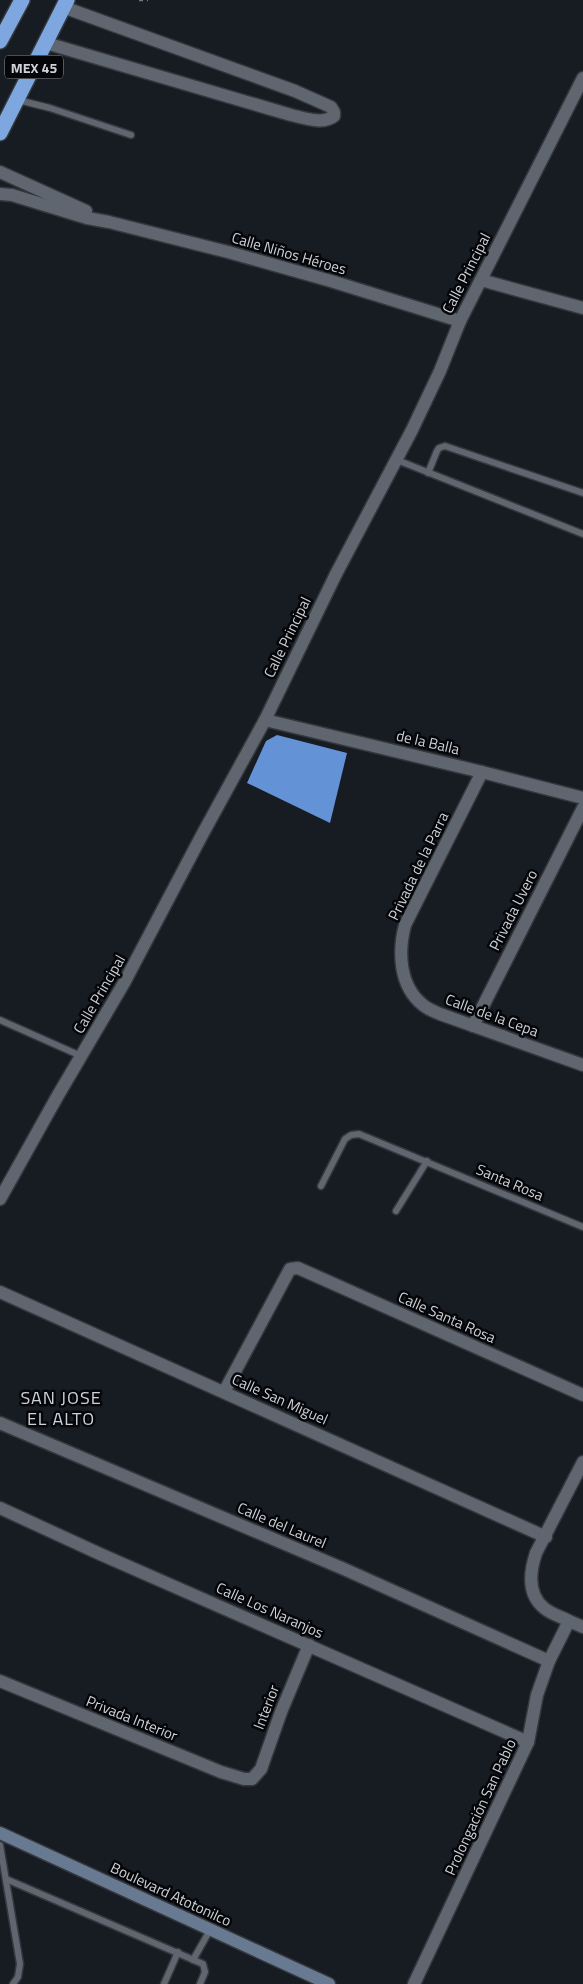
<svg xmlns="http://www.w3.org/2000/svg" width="583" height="1984" font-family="'Titillium Web',sans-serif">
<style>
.building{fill:#6393d6}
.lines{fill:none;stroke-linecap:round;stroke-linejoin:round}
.lane-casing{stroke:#34373c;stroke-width:9}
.street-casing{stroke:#34373c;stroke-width:15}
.secondary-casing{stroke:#34373c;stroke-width:15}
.highway-casing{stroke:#34373c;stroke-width:18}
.path{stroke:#73777d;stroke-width:2.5;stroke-dasharray:4 4;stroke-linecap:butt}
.lane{stroke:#5f666f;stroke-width:6}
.street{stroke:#5f666f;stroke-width:12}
.secondary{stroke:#687a91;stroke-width:12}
.highway{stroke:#7ea7e0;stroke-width:15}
.labels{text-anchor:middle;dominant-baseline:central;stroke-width:5;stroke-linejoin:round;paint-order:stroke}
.shield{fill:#050609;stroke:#929498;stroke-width:1}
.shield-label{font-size:14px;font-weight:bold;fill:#ced1d6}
.street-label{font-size:15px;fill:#ced1d6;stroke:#050609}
.quarter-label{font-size:18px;letter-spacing:1px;fill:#ced1d6;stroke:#050609}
</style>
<rect width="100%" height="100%" fill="#171c23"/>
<polygon class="building" points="277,735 347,753 330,823 247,783 266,741"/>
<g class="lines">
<g class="lane-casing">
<g id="lane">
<polyline points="18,100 50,108 131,135"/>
<polyline points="397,460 583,534"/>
<polyline points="428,473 437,451 439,448 445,446 583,493"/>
<polyline points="0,1020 81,1056"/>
<polyline points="321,1186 345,1139 351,1135 359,1134 583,1227"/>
<polyline points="396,1211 427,1161"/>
<polyline points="0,1845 20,1964 18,1977 13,1984"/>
<polyline points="6,1879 203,1964 205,1972 200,1984"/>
<polyline points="193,1960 210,1930"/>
<polyline points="164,1984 178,1952"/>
</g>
</g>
<g class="street-casing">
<g id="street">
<path d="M46,43L291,115C304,118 323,125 334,116V112L331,107L295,91L63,7"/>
<polyline points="0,172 86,211"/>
<polyline points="0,194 12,195 87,218 109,222 228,252 331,281 460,321"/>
<polyline points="481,280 583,308"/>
<polyline points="265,720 482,772 583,798"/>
<path d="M482,772L405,925C398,952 399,986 423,1005C428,1009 435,1012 440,1014L583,1065"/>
<polyline points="473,1026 583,808"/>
<polyline points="0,1199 57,1097 124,983 202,835 265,720 336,574 412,430 440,371 460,321 583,78"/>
<polyline points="0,1292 546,1537"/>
<polyline points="224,1392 290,1269 298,1268 583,1395"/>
<polyline points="0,1423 344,1569 549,1661"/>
<polyline points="0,1508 100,1554 528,1742"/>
<polyline points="569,1621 583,1627"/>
<polyline points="0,1681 221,1772 244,1779 252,1779 261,1769 281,1712 309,1645"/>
<path d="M414,1984L528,1742L537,1695L549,1661L569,1621C562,1617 551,1614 544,1608C527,1594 530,1571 536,1553L583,1462"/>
</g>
</g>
<g class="secondary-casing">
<polyline id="secondary" points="0,1833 329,1984"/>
</g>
<g class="highway-casing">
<g id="highway">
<polyline points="0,41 22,0"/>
<polyline points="0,133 67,0"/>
</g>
</g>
<polyline class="path" points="139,0 148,0"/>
<use href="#lane" class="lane"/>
<use href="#street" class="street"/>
<use href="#secondary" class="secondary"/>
<use href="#highway" class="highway"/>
</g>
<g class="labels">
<rect class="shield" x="5" y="55.5" width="58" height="23" rx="4"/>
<g class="shield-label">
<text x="34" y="67">MEX 45</text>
</g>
<g class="street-label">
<text transform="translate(289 253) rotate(16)">Calle Niños Héroes</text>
<text transform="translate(466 273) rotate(-63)">Calle Principal</text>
<text transform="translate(287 637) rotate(-64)">Calle Principal</text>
<text transform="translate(428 742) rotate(13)">de la Balla</text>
<text transform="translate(418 866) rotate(-64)">Privada de la Parra</text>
<text transform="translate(513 910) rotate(-63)">Privada Uvero</text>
<text transform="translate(99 994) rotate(-60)">Calle Principal</text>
<text transform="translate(492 1015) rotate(20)">Calle de la Cepa</text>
<text transform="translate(510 1182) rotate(23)">Santa Rosa</text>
<text transform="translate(447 1317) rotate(24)">Calle Santa Rosa</text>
<text transform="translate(280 1399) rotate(24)">Calle San Miguel</text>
<text transform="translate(282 1525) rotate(23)">Calle del Laurel</text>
<text transform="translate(270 1610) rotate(24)">Calle Los Naranjos</text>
<text transform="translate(266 1707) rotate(-69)">Interior</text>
<text transform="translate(132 1718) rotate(22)">Privada Interior</text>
<text transform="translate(480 1807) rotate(-65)">Prolongación San Pablo</text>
<text transform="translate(171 1894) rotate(25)">Boulevard Atotonilco</text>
</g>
<g class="quarter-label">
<text x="61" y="1397">SAN JOSE<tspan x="61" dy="21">EL ALTO</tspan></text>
</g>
</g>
</svg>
